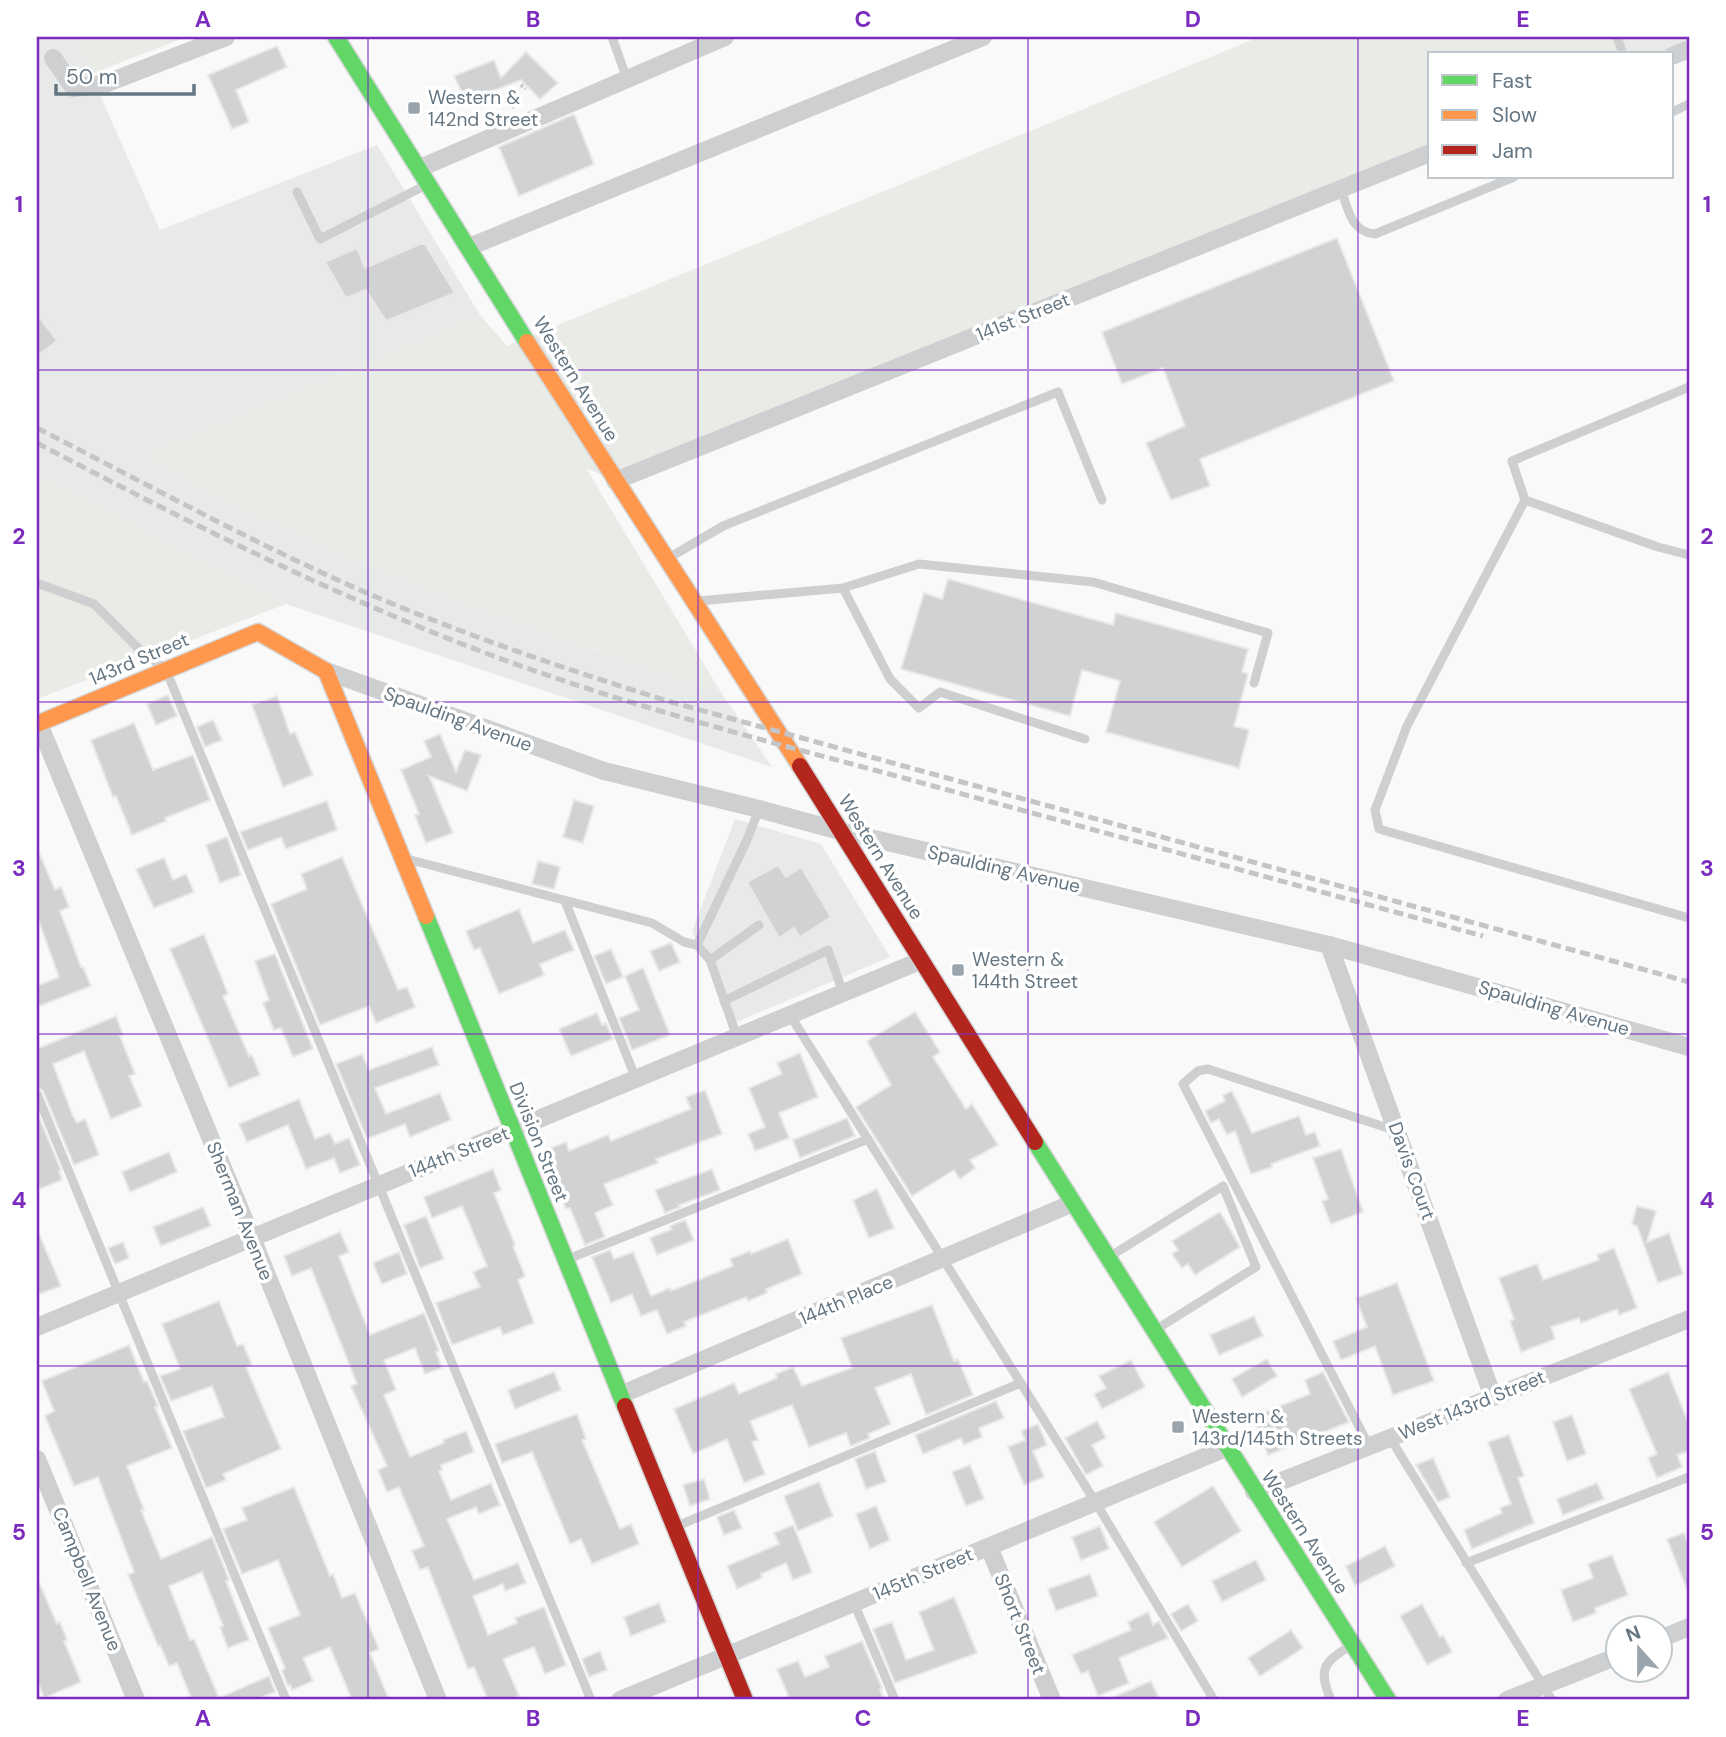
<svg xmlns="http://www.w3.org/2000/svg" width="1726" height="1737" font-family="'DM Sans',sans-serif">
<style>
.built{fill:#e8e9e9}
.green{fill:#e8ebe6}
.building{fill:#d0d2d3;stroke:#e8e8e8;stroke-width:2}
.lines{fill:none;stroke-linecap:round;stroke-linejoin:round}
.fast-casing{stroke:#d5d6d7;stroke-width:19}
.slow-casing{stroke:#d5d6d7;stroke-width:19}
.jam-casing{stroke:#d5d6d7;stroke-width:19}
.path{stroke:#cbcccd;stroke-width:3.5;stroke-dasharray:3.5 3.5;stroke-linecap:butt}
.lane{stroke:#cecfd0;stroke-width:9}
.street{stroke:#cecfd0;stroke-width:18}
.fast{stroke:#63d668;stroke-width:16}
.slow{stroke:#ff974d;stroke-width:16}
.jam{stroke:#b3261e;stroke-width:16}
.rail{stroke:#c3c5c6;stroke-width:5;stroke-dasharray:10 5;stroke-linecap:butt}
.grid{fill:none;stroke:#7b2cbf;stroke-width:2;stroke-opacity:0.55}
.poi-dot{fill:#99a4ac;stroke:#fff;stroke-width:2.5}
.labels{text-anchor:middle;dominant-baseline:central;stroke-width:7;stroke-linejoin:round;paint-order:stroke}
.poi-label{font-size:19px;fill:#657683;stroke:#fff;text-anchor:start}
.street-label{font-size:19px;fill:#657683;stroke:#fff}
.neatline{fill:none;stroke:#7b2cbf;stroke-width:2.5}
.grid-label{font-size:23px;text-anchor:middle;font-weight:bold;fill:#7b2cbf}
</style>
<rect width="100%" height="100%" fill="#f9f9f9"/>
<g class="built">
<polygon points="37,37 74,37 160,230 377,145 480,315 145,455 581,646 722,694 772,767 286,604 37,474"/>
<polygon points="1616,37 1689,37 1689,49 1672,54 1623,54"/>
<polygon points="735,819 821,844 890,957 734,1023 692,931"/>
</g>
<g class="green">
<polygon points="74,37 186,37 91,74"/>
<path d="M1259,37H1616L1623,54H1430V153L615,481L586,468L722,694C527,627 322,560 144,455L480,315L507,346Z"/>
<polygon points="37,474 286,604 37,699"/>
</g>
<g class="building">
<polygon points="277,46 287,67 236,90 249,122 232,129 208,75"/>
<polygon points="526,52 558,83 540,99 521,80 466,101 454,76 494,60 501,78"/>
<polygon points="574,114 594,164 519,196 499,147"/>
<polygon points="1337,238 1394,381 1200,459 1210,486 1171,500 1146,443 1185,426 1163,368 1122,384 1102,332"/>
<polygon points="420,244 425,244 455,293 386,321 366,290 346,298 325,262 357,248 365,268"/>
<polygon points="37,314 57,341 37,356"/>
<polygon points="948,579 1113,625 1116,613 1248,649 1242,672 1248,674 1234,726 1249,730 1239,768 1106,732 1120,681 1082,670 1070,716 901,669 924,593 942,599"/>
<polygon points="168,695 177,716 156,725 147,704"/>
<polygon points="277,696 290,734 295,732 313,775 283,787 252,705"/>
<polygon points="213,720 222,740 205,747 197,727"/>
<polygon points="134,723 153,770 193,755 210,800 165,818 166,821 132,835 116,796 113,797 91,740"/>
<polygon points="440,734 456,772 465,750 481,755 467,791 429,776 453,833 426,843 415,815 419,814 401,770 431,757 424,741"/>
<polygon points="574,800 594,806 583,843 563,837"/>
<polygon points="327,801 337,830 286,849 281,837 248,850 240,832"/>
<polygon points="227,837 241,875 220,883 206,845"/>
<polygon points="37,848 55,890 61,887 69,907 60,911 81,967 83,967 91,986 37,1007 37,986 59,977 37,916"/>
<polygon points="342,857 398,990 407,987 415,1007 376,1023 369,1006 320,1025 271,904 307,889 301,874"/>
<polygon points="164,858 173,880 186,874 194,892 154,908 136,869"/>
<polygon points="538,861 560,867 554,889 532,884"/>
<polygon points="778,865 786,877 801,867 831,917 800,937 794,928 779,938 747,882"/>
<polygon points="519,909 533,943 565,930 574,950 540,964 544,975 499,994 480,948 474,950 466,931"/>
<polygon points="204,934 228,994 223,996 249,1056 252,1055 260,1075 229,1088 170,949"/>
<polygon points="671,943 680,962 659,971 650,951"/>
<polygon points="611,949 623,977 606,984 594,956"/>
<polygon points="275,954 313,1049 293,1057 281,1028 274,1030 263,1003 269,1000 255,961"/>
<polygon points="643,968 670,1035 632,1050 619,1018 639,1010 625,976"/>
<polygon points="915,1012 940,1052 933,1057 966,1109 972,1104 998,1145 970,1160 975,1168 960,1179 954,1170 912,1196 856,1107 891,1085 867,1041"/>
<polygon points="597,1013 602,1025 606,1023 613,1039 571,1056 559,1029"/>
<polygon points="116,1016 123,1035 120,1036 135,1074 129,1076 142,1106 111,1119 84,1051 53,1064 73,1116 77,1123 85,1119 99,1155 74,1165 43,1091 37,1087 37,1049"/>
<polygon points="432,1047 439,1065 375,1088 386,1114 440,1093 451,1120 410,1137 405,1124 367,1139 336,1064 362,1054 369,1070"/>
<polygon points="800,1053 818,1097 779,1113 789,1138 755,1151 748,1134 765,1127 749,1088 782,1074 777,1063"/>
<polygon points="705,1090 722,1134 656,1159 658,1163 604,1184 613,1205 595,1213 605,1237 585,1245 570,1208 566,1209 550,1170 552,1169 545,1150 566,1142 569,1151 608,1135 611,1141 691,1109 686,1097"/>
<polygon points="1232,1091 1252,1133 1299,1116 1306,1135 1315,1132 1320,1146 1271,1164 1272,1167 1251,1174 1235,1131 1227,1135 1219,1119 1211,1123 1205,1111 1225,1101 1223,1095"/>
<polygon points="299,1099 315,1139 330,1133 335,1144 349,1138 360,1165 340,1173 334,1158 306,1169 288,1125 247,1142 239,1124"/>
<polygon points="37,1112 61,1170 59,1171 62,1180 40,1189 37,1181"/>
<polygon points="847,1118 855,1136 800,1158 793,1140"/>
<polygon points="1341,1149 1363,1212 1331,1224 1322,1201 1328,1199 1313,1158"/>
<polygon points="169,1152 177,1172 130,1192 122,1172"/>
<polygon points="493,1169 501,1190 494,1193 515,1245 513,1246 525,1276 518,1280 534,1323 503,1335 500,1327 452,1345 436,1303 480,1287 473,1272 487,1266 462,1206 432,1218 424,1197"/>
<polygon points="712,1169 720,1190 679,1205 680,1207 665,1213 655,1190"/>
<polygon points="877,1189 894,1228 869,1238 853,1200"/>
<polygon points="1637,1206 1656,1211 1647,1242 1669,1233 1683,1274 1658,1283 1637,1226 1632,1224"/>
<polygon points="203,1207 211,1226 161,1246 153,1227"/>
<polygon points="1220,1212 1240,1247 1195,1275 1188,1264 1182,1268 1172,1254 1178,1250 1172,1241"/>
<polygon points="426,1216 444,1259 420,1268 404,1225"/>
<polygon points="685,1220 694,1240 657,1255 650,1238 672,1229 670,1226"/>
<polygon points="37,1229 61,1286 37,1295"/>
<polygon points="340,1232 349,1252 339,1256 370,1335 424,1313 439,1351 436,1352 442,1368 425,1374 415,1348 384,1360 396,1390 384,1395 410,1457 444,1443 443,1440 466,1431 474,1452 441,1465 442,1470 439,1471 451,1500 491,1483 500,1505 479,1514 476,1507 447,1519 474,1580 518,1563 526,1583 505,1591 503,1584 473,1596 488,1635 517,1623 515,1618 544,1607 566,1665 545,1674 534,1647 503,1659 519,1696 508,1700 488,1700 474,1667 468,1669 428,1567 420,1570 412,1551 424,1546 399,1487 387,1492 378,1470 387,1466 351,1386 357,1384 311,1268 292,1276 284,1256"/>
<polygon points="788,1239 802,1274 766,1289 767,1293 748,1301 746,1297 684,1322 686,1326 667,1334 657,1310 641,1316 632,1294 611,1303 592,1257 610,1250 614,1259 633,1252 651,1296 670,1288 671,1291 733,1266 730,1259 750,1251 751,1254"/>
<polygon points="123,1242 129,1258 115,1264 108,1248"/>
<polygon points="1614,1248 1637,1308 1619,1315 1617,1309 1581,1323 1579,1318 1551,1327 1555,1339 1521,1352 1510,1321 1514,1319 1499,1278 1537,1264 1543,1280 1599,1260 1597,1255"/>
<polygon points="399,1252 407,1274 382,1284 373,1263"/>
<polygon points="1397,1283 1434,1381 1393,1395 1375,1346 1341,1360 1333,1341 1367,1327 1356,1298"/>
<polygon points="219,1301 237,1346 243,1344 252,1365 246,1367 281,1449 223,1474 226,1480 206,1488 183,1431 224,1417 212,1386 171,1401 160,1376 180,1369 162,1324"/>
<polygon points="932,1305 954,1361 958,1359 973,1395 926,1415 911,1374 875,1388 891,1424 868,1434 870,1438 851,1446 846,1433 809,1447 792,1405 789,1406 750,1421 758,1440 752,1442 765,1474 744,1483 727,1439 693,1454 674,1409 734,1383 739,1394 777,1378 776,1374 793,1367 802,1386 852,1368 841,1338"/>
<polygon points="1254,1316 1263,1336 1219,1355 1210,1335"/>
<polygon points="129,1345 144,1382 147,1381 158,1406 155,1407 172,1448 127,1466 144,1510 141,1510 161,1559 212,1537 229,1580 226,1581 249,1640 228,1648 220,1627 223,1626 202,1572 169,1586 190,1640 194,1639 219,1698 269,1676 275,1692 255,1700 192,1700 177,1663 169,1666 160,1645 158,1646 128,1575 134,1572 98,1477 74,1486 45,1416 54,1411 42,1381"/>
<polygon points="1267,1359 1277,1376 1242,1397 1232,1379"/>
<polygon points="1131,1360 1145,1387 1102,1409 1094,1394 1106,1388 1099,1376"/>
<polygon points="554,1372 561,1390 515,1409 508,1390"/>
<polygon points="1323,1372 1349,1422 1268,1455 1253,1417 1310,1394 1305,1380"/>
<polygon points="1668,1372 1689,1425 1689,1451 1677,1455 1682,1467 1657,1478 1648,1458 1657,1454 1629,1389"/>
<polygon points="996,1401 1004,1418 979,1428 982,1437 964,1445 961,1438 923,1454 915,1435"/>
<polygon points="577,1414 586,1439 582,1440 620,1529 631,1524 639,1544 592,1564 581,1539 570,1544 532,1452 502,1463 495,1444"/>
<polygon points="1572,1415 1586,1454 1567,1461 1553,1422"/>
<polygon points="1097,1421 1106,1438 1092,1445 1103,1466 1086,1475 1065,1438"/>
<polygon points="1038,1424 1047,1445 1033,1451 1044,1477 1024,1485 1008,1447 1025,1440 1021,1431"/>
<polygon points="1509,1435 1524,1476 1518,1478 1534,1523 1472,1549 1464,1530 1502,1513 1500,1508 1511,1504 1488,1442"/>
<polygon points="875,1451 886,1482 866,1489 855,1459"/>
<polygon points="1433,1458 1450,1497 1438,1502 1416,1465"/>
<polygon points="970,1465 984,1499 966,1506 952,1472"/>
<polygon points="704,1479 710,1499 690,1506 683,1485"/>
<polygon points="819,1482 833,1516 798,1531 784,1496"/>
<polygon points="1597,1483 1604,1499 1563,1515 1557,1499"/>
<polygon points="1213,1486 1241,1531 1182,1567 1154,1522"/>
<polygon points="294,1487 330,1576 333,1574 342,1598 355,1593 379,1649 370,1653 389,1700 352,1700 330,1647 303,1658 313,1681 292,1690 290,1685 288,1686 282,1671 285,1668 268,1628 300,1615 278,1560 242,1574 223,1529 247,1520 242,1508"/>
<polygon points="876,1506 890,1540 870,1549 856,1514"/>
<polygon points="734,1510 742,1528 724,1535 717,1517"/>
<polygon points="793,1525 812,1572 793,1580 786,1563 761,1574 762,1578 737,1589 727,1566 779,1544 774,1533"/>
<polygon points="1100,1526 1109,1549 1081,1560 1072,1537"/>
<polygon points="1684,1533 1689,1546 1688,1592 1667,1539"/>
<polygon points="1385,1546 1395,1566 1355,1586 1346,1566"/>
<polygon points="1612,1555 1628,1595 1595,1608 1596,1613 1573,1622 1561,1590 1593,1578 1588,1564"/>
<polygon points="1256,1560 1266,1580 1222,1602 1212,1581"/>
<polygon points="1090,1574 1098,1596 1056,1611 1048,1589"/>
<polygon points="37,1578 57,1624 60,1622 67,1640 64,1641 81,1682 44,1698 37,1679"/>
<polygon points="954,1597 977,1653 895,1683 873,1629 892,1622 906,1660 934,1650 919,1612"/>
<polygon points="659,1603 666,1622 631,1636 624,1617"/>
<polygon points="1188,1604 1198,1621 1181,1631 1171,1614"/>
<polygon points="1422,1604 1440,1637 1443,1635 1452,1652 1427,1665 1400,1616"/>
<polygon points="1148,1612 1153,1625 1159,1621 1168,1638 1119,1658 1129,1683 1098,1696 1088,1671 1081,1674 1072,1655 1131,1630 1128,1622"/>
<polygon points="1291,1630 1303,1648 1260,1676 1248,1658"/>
<polygon points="862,1641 882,1688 880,1689 884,1700 790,1700 777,1669 798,1661 805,1677 829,1667 825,1656"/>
<polygon points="600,1651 607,1670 589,1677 582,1659"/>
<polygon points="1151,1681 1160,1700 1107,1700"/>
</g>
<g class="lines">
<g class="fast-casing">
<g id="fast">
<polyline points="336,37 527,342"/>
<polyline points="426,916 625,1406"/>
<polyline points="1035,1142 1388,1700"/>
</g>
</g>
<g class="slow-casing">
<g id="slow">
<polyline points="527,342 800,766"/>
<polyline points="37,724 258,632 326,671 426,916"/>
</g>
</g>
<g class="jam-casing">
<g id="jam">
<polyline points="800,766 1035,1142"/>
<polyline points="625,1406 745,1700"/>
</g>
</g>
<polyline class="path" points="514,108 508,99 523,85 526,89"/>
<g class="lane">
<polyline points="612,37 627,79"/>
<polyline points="1617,37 1623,54"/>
<polyline points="1672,112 1689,104"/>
<path d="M1341,189C1348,209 1351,232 1375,234L1514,177"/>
<polyline points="297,192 320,239 428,184"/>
<polyline points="1689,387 1512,461 1525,500 1407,726 1375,810 1379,829 1689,918"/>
<polyline points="1525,500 1658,547 1689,555"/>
<polyline points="667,559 723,526 1058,392 1102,500"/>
<polyline points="37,583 94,604 139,649 166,670 591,1700"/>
<polyline points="843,588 890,679 919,708 940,692 1085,739"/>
<polyline points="698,601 843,588 919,564 1093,582 1268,633 1254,683"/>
<polyline points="407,859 652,923 684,942 697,945"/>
<polyline points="565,901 636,1079"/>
<polyline points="710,960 759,925"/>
<polyline points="724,1001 828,950 843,993"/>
<polyline points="790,1015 1096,1503 1214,1700"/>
<polyline points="737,1037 710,960 697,945 747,840 759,809"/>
<polyline points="37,1094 286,1700"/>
<polyline points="1109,1257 1223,1186 1256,1267 1155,1330"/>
<polyline points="568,1259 868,1139"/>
<polyline points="1390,1438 1552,1700"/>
<polyline points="1369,1446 1183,1084 1198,1071 1208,1069 1397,1131"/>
<polyline points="677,1526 1021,1383"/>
<polyline points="1466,1563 1689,1477"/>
<polyline points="854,1603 895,1700"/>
<path d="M1331,1700C1318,1669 1323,1663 1350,1646"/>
</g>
<g class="street">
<polyline points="1672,56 1689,49"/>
<polyline points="53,58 74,88 107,83 226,37"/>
<polyline points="420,168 725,37"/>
<polyline points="469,247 983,37"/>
<polyline points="615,481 1430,153"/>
<polyline points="326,671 604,771 759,809 840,831 1329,945 1689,1047"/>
<polyline points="39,724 252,1238 438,1700"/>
<polyline points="1329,945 1493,1397"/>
<polyline points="37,1327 920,961"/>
<polyline points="620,1395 1073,1203"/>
<polyline points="37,1459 136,1700"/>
<polyline points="1254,1492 1689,1319"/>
<polyline points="989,1547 1052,1700"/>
<polyline points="1660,1639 1689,1627"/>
<polyline points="620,1700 1226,1448"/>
<polyline points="1507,1700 1618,1656"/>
</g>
<use href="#fast" class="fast"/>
<use href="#slow" class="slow"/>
<use href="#jam" class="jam"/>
<g class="rail">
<path d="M37,428C141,481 244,538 351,586C455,632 562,668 671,702L1689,982"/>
<path d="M37,443C182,519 330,594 483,652C622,705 768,741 911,780C1102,832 1292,884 1483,936"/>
</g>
</g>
<path class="grid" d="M368,37V1700M698,37V1700M1028,37V1700M1358,37V1700M37,370H1689M37,702H1689M37,1034H1689M37,1366H1689"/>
<g class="poi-dot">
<rect x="407" y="101" width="14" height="14" rx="3.5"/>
<rect x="951" y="963" width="14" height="14" rx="3.5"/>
<rect x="1171" y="1420" width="14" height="14" rx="3.5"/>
</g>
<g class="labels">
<g class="poi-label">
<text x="428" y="97">Western &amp;<tspan x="428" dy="22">142nd Street</tspan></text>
<text x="972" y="959">Western &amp;<tspan x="972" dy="22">144th Street</tspan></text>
<text x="1192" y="1416">Western &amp;<tspan x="1192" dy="22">143rd/145th Streets</tspan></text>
</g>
<g class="street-label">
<text transform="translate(1023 317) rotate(-22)">141st Street</text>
<text transform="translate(576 379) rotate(58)">Western Avenue</text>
<text transform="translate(139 659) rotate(-23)">143rd Street</text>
<text transform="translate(458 719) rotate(20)">Spaulding Avenue</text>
<text transform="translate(881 857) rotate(58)">Western Avenue</text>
<text transform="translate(1004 869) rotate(13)">Spaulding Avenue</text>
<text transform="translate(1554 1008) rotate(16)">Spaulding Avenue</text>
<text transform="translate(539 1142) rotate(68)">Division Street</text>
<text transform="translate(459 1152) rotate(-22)">144th Street</text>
<text transform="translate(1412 1171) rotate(70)">Davis Court</text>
<text transform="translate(240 1211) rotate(68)">Sherman Avenue</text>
<text transform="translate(846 1300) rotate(-23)">144th Place</text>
<text transform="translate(1472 1405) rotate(-22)">West 143rd Street</text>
<text transform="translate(1305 1532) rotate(57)">Western Avenue</text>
<text transform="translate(923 1574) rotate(-23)">145th Street</text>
<text transform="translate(87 1579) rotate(68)">Campbell Avenue</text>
<text transform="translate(1020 1624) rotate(68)">Short Street</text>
</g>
</g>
<rect width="1726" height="1737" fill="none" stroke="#ffffff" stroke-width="77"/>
<rect x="1428" y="52" width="245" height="126" fill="#ffffff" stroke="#c1c8cd" stroke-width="2"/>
<rect x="1442" y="75" width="35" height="10" fill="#63d668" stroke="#c1c8cd" stroke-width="2"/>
<text x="1492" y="88" font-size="21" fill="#657683">Fast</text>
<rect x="1442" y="110" width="35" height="10" fill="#ff974d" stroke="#c1c8cd" stroke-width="2"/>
<text x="1492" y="122" font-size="21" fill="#657683">Slow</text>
<rect x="1442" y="145" width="35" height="10" fill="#b3261e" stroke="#c1c8cd" stroke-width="2"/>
<text x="1492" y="158" font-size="21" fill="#657683">Jam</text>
<g transform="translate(1639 1649) rotate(339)"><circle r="33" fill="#ffffff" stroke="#c1c8cd" stroke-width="2"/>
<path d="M0-5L12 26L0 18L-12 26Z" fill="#99a4ac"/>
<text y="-10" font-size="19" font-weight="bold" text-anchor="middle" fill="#657683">N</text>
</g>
<path d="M56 84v10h138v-10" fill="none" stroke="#657683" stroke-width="3.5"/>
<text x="66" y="84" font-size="21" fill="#657683" stroke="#ffffff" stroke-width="5" paint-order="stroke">50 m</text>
<rect x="38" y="38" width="1650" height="1660" class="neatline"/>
<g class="grid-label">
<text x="203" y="27">A</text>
<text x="533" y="27">B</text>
<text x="863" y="27">C</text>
<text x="1193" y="27">D</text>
<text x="1523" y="27">E</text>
<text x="19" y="212">1</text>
<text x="1707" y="212">1</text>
<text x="19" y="544">2</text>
<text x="1707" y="544">2</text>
<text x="19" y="876">3</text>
<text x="1707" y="876">3</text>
<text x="19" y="1208">4</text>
<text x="1707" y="1208">4</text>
<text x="19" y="1540">5</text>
<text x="1707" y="1540">5</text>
<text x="203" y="1726">A</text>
<text x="533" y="1726">B</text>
<text x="863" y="1726">C</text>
<text x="1193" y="1726">D</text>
<text x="1523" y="1726">E</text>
</g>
</svg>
